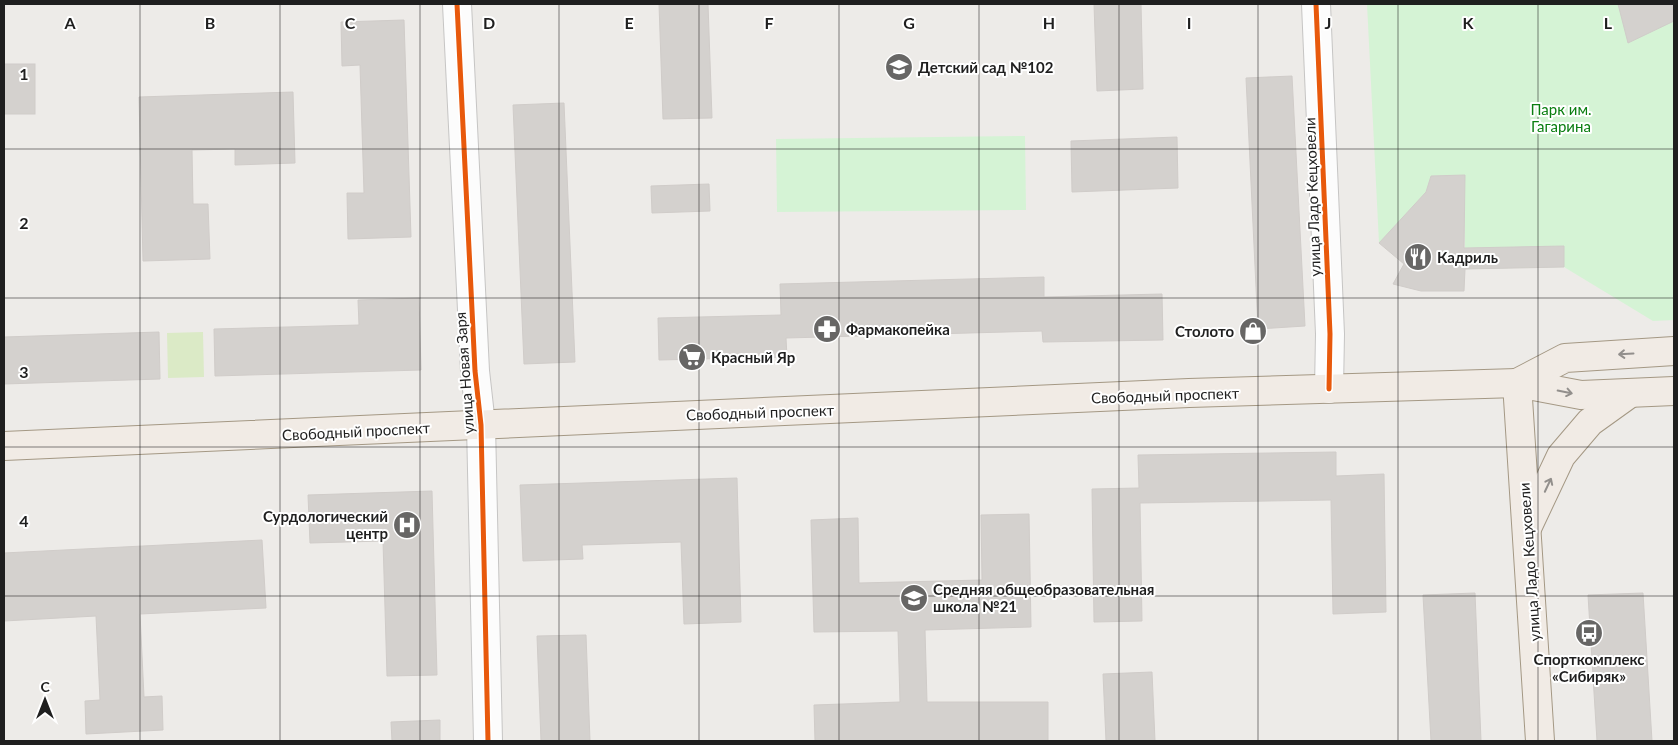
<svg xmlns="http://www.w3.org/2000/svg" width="1678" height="745" font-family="Lato,sans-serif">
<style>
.grass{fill:#dbeac6}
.park{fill:#d5f3d5}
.building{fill:#d4d1ce;stroke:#d0ccc9}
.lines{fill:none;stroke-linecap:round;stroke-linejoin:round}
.minor-casing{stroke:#c6c5c4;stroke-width:30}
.major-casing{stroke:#a49884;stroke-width:30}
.minor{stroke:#fcfcfc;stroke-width:28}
.major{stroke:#f1ebe5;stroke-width:28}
.cycleway-casing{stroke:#fff;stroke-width:8}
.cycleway{stroke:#e8590c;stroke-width:5}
.oneway{stroke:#928f8c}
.grid{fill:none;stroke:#1f1f1f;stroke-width:1;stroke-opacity:0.55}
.labels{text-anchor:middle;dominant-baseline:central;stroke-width:4;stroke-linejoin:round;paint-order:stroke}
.poi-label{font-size:15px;font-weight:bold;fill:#1f1f1f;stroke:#fff;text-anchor:start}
.park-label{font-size:15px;fill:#0b7e11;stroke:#fff}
.street-label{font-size:15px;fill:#1f1f1f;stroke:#fff}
.grid-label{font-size:16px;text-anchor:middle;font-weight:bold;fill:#1f1f1f;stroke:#fff;stroke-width:4;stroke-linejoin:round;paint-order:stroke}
</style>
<rect width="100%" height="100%" fill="#edebe8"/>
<polygon class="grass" points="203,332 204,377 168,378 167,333"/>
<g class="park">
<polygon points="1367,4 1674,4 1674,320 1653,321 1564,267 1465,269 1464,175 1431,176 1426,192 1379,243"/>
<polygon points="1025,136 1026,210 777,212 776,139"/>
</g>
<g class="building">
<polygon points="659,4 708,4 712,118 663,119"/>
<polygon points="1094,4 1141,4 1143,89 1097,91"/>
<polygon points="1618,4 1674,4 1674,21 1628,43"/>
<polygon points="404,20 411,237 348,239 347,193 364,193 360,65 342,66 341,22"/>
<rect x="4" y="64" width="31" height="50"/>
<polygon points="1292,76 1305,326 1258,329 1246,78"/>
<polygon points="293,92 295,163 235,165 235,149 192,150 193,204 208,204 210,259 143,261 139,97"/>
<polygon points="564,103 575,362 524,364 513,105"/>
<polygon points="1177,137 1178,188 1072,192 1071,141"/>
<polygon points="1465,175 1464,248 1564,246 1564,267 1465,269 1464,291 1421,291 1393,284 1404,264 1379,243 1426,192 1431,176"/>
<polygon points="709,184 710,211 652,213 651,186"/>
<polygon points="1044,277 1044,297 1162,294 1163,340 1043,342 1042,331 786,338 787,357 659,360 658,318 781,315 780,284"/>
<polygon points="419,298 421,370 215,376 214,329 359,325 358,300"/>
<polygon points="159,332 160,379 4,384 4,337"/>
<polygon points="1336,452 1336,476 1384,474 1386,612 1333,614 1331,500 1140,503 1142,621 1094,622 1092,489 1139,488 1138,455"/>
<polygon points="737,478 741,622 684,624 681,542 582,545 583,559 523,561 520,485"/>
<polygon points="432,491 437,675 387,676 383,541 310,543 308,495"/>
<polygon points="1029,514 1031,627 925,630 927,702 1048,702 1048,741 815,741 814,705 900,702 898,631 814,632 811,520 858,518 859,583 982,580 981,515"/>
<polygon points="262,540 266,608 140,614 144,697 162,696 163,730 86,734 85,701 100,700 96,616 4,621 4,553"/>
<polygon points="1475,593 1481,741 1431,741 1423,595"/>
<polygon points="1643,593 1652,741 1597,741 1588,595"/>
<polygon points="586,635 590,741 541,741 537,636"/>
<polygon points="1152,672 1155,741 1106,741 1103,674"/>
<polygon points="440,720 440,741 392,741 391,722"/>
</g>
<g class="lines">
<g class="minor-casing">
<g id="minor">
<polyline points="457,4 475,371 481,425 488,741"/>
<polyline points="1316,4 1330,334 1329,389"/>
</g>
</g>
<g class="major-casing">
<g id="major">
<polyline points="1517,383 1540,741"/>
<polyline points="1517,383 1565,358 1674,351"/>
<polyline points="4,446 1189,393 1517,383 1581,395 1674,391"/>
<polyline points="1527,528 1561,456 1590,422 1629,394"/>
</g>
</g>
<use href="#minor" class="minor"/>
<use href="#major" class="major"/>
<g class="cycleway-casing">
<g id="cycleway">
<polyline points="457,4 475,371 481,425 488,741"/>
<polyline points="1316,4 1330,334 1329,389"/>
</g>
</g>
<use href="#cycleway" class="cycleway"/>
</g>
<defs><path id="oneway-shaft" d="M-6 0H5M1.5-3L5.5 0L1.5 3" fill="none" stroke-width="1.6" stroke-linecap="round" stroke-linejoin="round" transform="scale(1.25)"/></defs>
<g class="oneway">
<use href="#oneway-shaft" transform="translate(1626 354) rotate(177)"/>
<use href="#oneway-shaft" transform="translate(1565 392) rotate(11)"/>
<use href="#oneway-shaft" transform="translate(1548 485) rotate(-65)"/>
</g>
<path class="grid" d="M140,4V741M280,4V741M420,4V741M559,4V741M699,4V741M839,4V741M979,4V741M1119,4V741M1258,4V741M1398,4V741M1538,4V741M4,149H1674M4,298H1674M4,447H1674M4,596H1674"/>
<defs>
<g id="school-disc" transform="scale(1.4375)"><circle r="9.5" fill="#676665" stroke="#fff"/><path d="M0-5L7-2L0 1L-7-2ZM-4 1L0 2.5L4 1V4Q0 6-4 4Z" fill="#fff"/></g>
<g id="restaurant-disc" transform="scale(1.4375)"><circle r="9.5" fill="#676665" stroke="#fff"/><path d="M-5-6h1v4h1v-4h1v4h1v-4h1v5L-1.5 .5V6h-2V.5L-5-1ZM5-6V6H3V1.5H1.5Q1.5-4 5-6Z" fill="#fff"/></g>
<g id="pharmacy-disc" transform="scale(1.4375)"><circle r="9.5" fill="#676665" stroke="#fff"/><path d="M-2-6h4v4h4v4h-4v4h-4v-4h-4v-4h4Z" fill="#fff"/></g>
<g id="shop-disc" transform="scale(1.4375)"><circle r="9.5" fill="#676665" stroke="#fff"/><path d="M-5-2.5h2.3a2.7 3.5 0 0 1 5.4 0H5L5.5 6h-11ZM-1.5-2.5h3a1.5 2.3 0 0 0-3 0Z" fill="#fff"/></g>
<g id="supermarket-disc" transform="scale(1.4375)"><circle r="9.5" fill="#676665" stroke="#fff"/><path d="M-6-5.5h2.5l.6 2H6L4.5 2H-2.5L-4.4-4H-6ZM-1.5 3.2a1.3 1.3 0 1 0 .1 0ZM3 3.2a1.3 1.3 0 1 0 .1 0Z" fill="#fff"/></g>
<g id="hospital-disc" transform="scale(1.4375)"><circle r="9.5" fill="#676665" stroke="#fff"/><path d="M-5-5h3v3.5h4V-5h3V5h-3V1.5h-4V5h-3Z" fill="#fff"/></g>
<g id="bus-disc" transform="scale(1.4375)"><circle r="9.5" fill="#676665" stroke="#fff"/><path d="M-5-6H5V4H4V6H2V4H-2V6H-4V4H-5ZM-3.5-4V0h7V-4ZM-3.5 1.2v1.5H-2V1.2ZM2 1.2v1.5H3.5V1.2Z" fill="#fff"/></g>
</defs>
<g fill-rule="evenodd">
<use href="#school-disc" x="899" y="67"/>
<use href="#restaurant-disc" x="1418" y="257"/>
<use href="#pharmacy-disc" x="827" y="329"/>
<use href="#shop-disc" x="1253" y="331"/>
<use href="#supermarket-disc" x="692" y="357"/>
<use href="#hospital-disc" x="407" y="525"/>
<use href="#school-disc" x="914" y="598"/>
<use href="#bus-disc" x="1589" y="633"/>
</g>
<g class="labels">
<g class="poi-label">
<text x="918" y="67">Детский сад №102</text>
<text x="1437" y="257">Кадриль</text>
<text x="846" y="329">Фармакопейка</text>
<text x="1234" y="331" text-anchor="end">Столото</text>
<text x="711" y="357">Красный Яр</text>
<text x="388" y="516" text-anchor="end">Сурдологический<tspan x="388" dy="17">центр</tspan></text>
<text x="933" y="589">Средняя общеобразовательная<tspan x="933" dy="17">школа №21</tspan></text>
<text x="1589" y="659" text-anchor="middle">Спорткомплекс<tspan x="1589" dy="17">«Сибиряк»</tspan></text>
</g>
<g class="park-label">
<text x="1561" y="109">Парк им.<tspan x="1561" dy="17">Гагарина</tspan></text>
</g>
<g class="street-label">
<text transform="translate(1312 197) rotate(-92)">улица Ладо Кецховели</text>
<text transform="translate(464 373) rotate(-94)">улица Новая Заря</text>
<text transform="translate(1165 395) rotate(-2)">Свободный проспект</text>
<text transform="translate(760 412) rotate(-2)">Свободный проспект</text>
<text transform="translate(356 431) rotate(-3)">Свободный проспект</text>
<text transform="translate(1529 562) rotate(-94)">улица Ладо Кецховели</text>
</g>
</g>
<g class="grid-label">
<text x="70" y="29">A</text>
<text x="210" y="29">B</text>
<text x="350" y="29">C</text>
<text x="489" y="29">D</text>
<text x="629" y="29">E</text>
<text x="769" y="29">F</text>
<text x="909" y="29">G</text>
<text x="1049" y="29">H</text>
<text x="1189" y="29">I</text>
<text x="1328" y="29">J</text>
<text x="1468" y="29">K</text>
<text x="1608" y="29">L</text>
<text x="24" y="80">1</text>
<text x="24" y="229">2</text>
<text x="24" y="378">3</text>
<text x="24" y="527">4</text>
</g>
<rect width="1678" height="745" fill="none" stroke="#1f1f1f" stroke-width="10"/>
<g transform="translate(45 700)" stroke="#ffffff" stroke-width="4" paint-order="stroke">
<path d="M0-4L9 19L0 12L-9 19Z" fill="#1f1f1f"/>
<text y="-8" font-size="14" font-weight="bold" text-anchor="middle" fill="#1f1f1f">С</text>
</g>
</svg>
